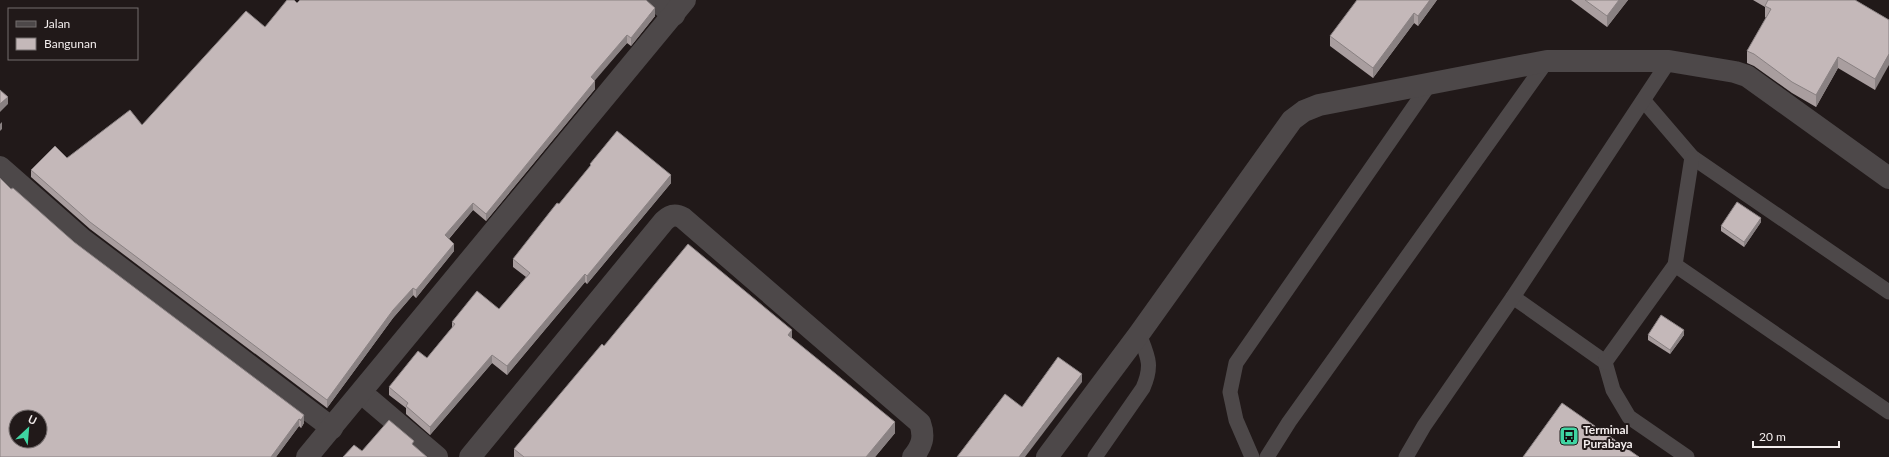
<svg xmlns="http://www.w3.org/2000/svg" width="1889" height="457" font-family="Lato,sans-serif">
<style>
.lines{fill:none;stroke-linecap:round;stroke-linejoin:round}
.service{stroke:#4d4849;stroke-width:15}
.minor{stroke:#4d4849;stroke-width:22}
.wall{fill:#a99e9f}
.shaded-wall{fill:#898182}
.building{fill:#c4b8b9;stroke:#898182;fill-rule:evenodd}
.labels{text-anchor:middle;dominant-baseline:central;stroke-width:4;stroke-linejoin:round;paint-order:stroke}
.poi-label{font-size:12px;font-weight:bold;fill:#f3eded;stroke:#211919;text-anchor:start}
</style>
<rect width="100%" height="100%" fill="#211919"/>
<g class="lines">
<g class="service">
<polyline points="1644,101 1692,157 1889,292"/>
<polyline points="1675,265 1889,412"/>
<polyline points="1513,297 1605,362 1613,390 1629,417 1687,457"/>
<polyline points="1605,362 1675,265 1692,157"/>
<path d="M1095,457L1143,388C1153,365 1148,357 1139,334"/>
<polyline points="1252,457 1236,420 1230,392 1236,363 1431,82"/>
<polyline points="1267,457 1289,422 1547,61"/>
<polyline points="1406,457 1424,426 1513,297 1669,61"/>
</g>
<g class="minor">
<polyline points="655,0 674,15"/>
<polyline points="0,167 82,239 332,428"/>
<polyline points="370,400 437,457"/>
<polyline points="307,457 685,0"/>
<path d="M470,457L664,221C670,215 676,214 683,218L920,423C925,437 922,446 913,457"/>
<polyline points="1047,457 1139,334 1292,120 1304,111 1319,105 1547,61 1669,61 1735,72 1747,76 1889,178"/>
</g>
</g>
<g class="wall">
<polygon points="1437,0 1418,26 1414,23 1373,78 1330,46 1330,36"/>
<polygon points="1571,0 1628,0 1607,27"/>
<polygon points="1753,0 1855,0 1889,20 1875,90 1838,68 1816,107 1792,93 1754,66 1747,63 1747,51 1766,18 1765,17 1765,7"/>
<polygon points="297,3 655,16 631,46 627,43 594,80 595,89 486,221 473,210 449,239 454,251 416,298 413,295 393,318 327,408 90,229 31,177 31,170 67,158 142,125 265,27"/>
<polygon points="590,164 671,183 587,284 585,282 507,375 492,363 430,435 406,414 406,408 389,395 389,387 427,358 452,328 452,322 499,309 526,277 513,267 513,259 590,167"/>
<polygon points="11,189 74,242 304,423 301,428 299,426 276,457"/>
<polygon points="1761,222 1744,247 1721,231 1721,226"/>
<polygon points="1648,335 1684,335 1670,354 1648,340"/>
<polygon points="792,338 895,433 875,457 514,457 514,449 604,346"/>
</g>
<g class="shaded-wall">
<polygon points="1430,0 1437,0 1418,26 1418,16"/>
<polygon points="1619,0 1628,0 1607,27 1607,16"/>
<polygon points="655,8 655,16 631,46 631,38"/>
<polygon points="1414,13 1414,23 1373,78 1373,68"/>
<polygon points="627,35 627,43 591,85 591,77"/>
<polygon points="1889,54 1889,65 1875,90 1875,79"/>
<polygon points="1838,57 1838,68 1816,107 1816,95"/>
<polygon points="595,81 595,89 486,221 486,214"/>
<polygon points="8,97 8,104 0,112 0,104"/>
<polygon points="2,122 2,129 0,131 0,124"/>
<polygon points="671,175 671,183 587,284 587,276"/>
<polygon points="473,203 473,210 445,243 445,235"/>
<polygon points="1761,218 1761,222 1744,247 1744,242"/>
<polygon points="454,244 454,251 416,298 416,290"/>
<polygon points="585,274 585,282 507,375 507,366"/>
<polygon points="413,288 413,295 393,318 327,408 327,400 393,310"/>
<polygon points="792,330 792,341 788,335"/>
<polygon points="1684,330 1684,335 1670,354 1670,350"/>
<polygon points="492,355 492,363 430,435 430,427"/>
<polygon points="1082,374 1082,382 1025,457 1019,457"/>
<polygon points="304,415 304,423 301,428 301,420"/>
<polygon points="299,419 299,426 276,457 271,457"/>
<polygon points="895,422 895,433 875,457 866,457"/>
</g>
<g class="building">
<polygon points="287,0 294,0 297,3 300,0 646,0 655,8 631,38 627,35 591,77 595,81 486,214 473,203 445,235 454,244 416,290 413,288 393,310 327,400 90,222 31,170 55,146 67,158 130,110 142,125 246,11 265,27"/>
<polygon points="1357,0 1430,0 1418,16 1414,13 1373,68 1330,36"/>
<polygon points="1585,0 1619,0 1607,16"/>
<polygon points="1768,0 1855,0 1889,20 1889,54 1875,79 1838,57 1816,95 1792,82 1754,54 1747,51 1771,9 1765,6"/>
<polygon points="0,90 8,97 0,104"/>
<polygon points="617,131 671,175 587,276 585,274 507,366 492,355 430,427 406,406 408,403 389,387 418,351 427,358 455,324 452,322 477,291 499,309 530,273 513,259 557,203 559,204 591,165 590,164"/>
<path d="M0,178L11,189L13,188L74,242L304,415L301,420L299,419L271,457H0ZM16,417H40V441H16Z"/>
<polygon points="1737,202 1761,218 1744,242 1721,226"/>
<polygon points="688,244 792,330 788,335 895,422 866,457 524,457 514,449 602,344 604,346"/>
<polygon points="1661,315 1684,330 1670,350 1648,335"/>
<polygon points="1058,357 1082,374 1019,457 957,457 1005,394 1022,407"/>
<polygon points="1562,403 1639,457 1523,457"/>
<polygon points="389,420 414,441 412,444 427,457 343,457 354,445 362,451"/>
</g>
<defs>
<g id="bus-square" transform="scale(1)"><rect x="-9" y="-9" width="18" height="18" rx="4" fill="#3fd4a2" stroke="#211919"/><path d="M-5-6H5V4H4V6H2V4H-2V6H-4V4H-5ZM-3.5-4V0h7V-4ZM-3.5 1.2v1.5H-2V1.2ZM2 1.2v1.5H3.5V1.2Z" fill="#111"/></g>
</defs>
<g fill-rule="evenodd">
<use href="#bus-square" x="1569" y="436"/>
</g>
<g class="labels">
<g class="poi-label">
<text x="1583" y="429">Terminal<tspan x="1583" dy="14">Purabaya</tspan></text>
</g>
</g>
<rect x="8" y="8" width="130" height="52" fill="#211919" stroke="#756e6e"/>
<rect x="16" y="21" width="20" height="6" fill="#4d4849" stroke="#756e6e"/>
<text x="44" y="28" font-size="12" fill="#f3eded">Jalan</text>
<rect x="16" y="38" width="20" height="12" fill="#c4b8b9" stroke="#756e6e"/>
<text x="44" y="48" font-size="12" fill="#f3eded">Bangunan</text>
<g transform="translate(28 429) rotate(26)"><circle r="19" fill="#211919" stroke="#756e6e"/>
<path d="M0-3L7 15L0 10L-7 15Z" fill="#3fd4a2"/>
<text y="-6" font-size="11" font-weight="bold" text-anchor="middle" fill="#f3eded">U</text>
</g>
<path d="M1753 441v6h86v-6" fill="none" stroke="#f3eded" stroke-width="2"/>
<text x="1759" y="441" font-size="12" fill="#f3eded" stroke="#211919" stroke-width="3" paint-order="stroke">20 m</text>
</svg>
